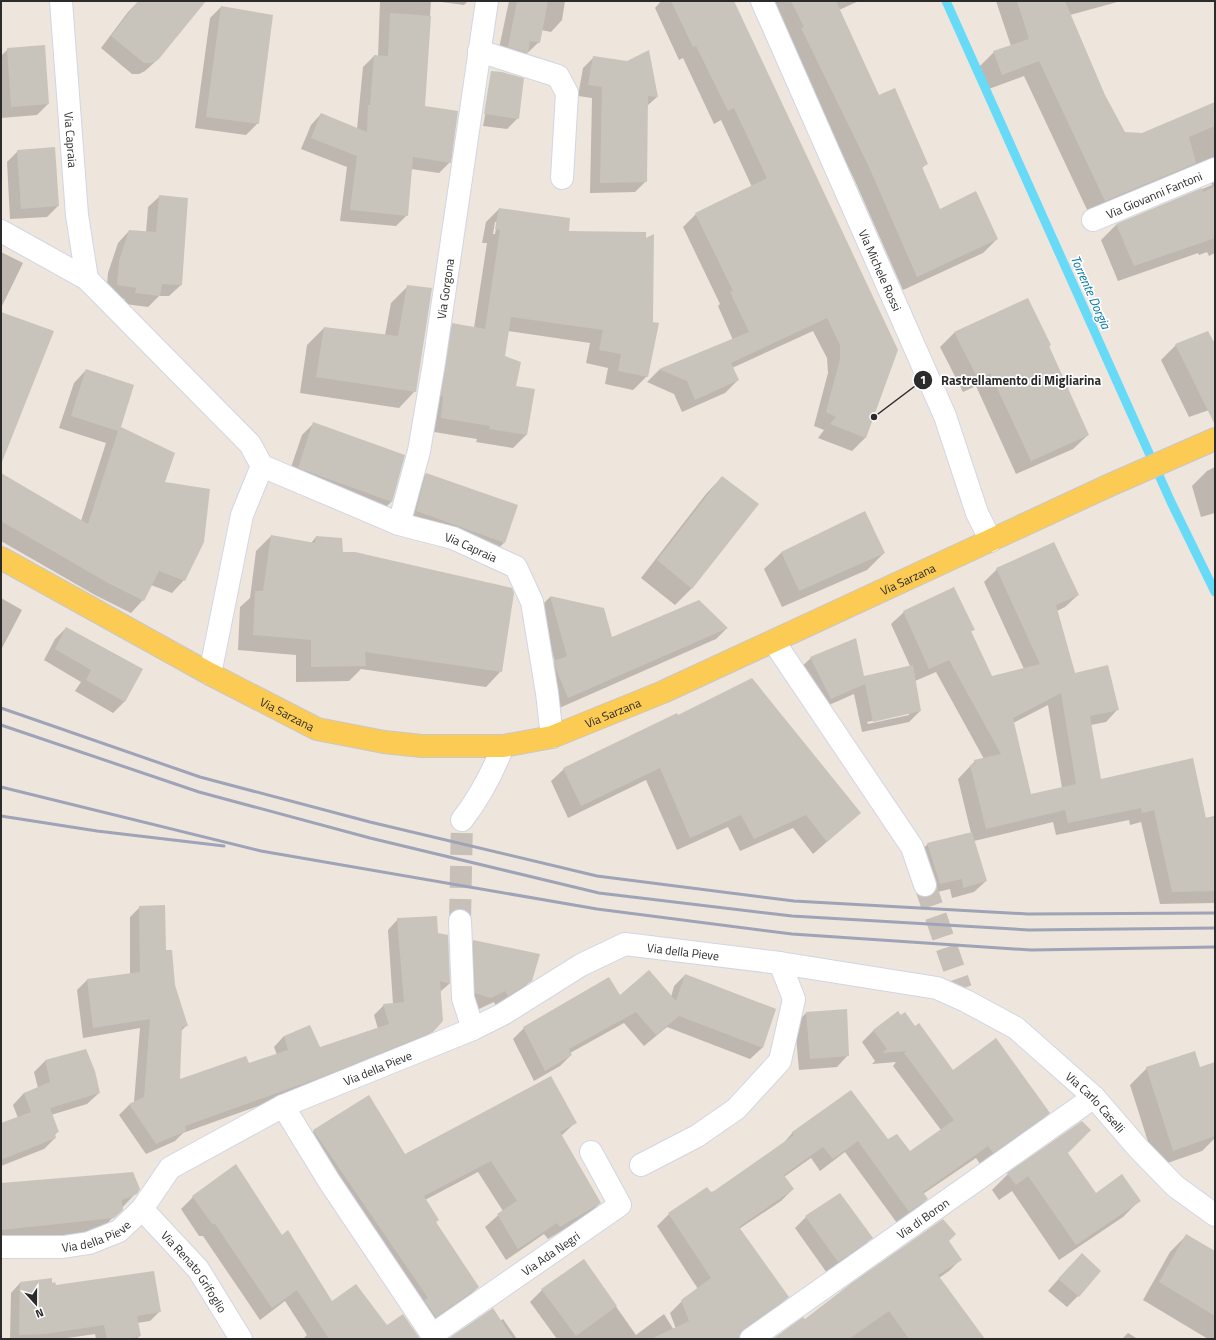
<svg xmlns="http://www.w3.org/2000/svg" width="1216" height="1340" font-family="'Titillium Web',sans-serif">
<style>
.shadow{fill:#0003;fill-rule:evenodd}
.lines{fill:none;stroke-linecap:round;stroke-linejoin:round}
.stream{stroke:#67daf8;stroke-width:9}
.building{fill:#c9c4bb;fill-rule:evenodd}
.minor-tunnel{stroke:#c7c0b9;stroke-width:22;stroke-dasharray:22 11;stroke-linecap:butt}
.minor-casing{stroke:#d1d6e5;stroke-width:24}
.major-casing{stroke:#c8c8c8;stroke-width:24}
.minor{stroke:#fff;stroke-width:22}
.major{stroke:#fccb54;stroke-width:22}
.rail{stroke:#9ea3b7;stroke-width:3}
.labels{text-anchor:middle;dominant-baseline:central;stroke-width:3.5;stroke-linejoin:round;paint-order:stroke}
.street-label{font-size:12px;fill:#2b2b2b;stroke:#fff}
.water-label{font-size:13px;font-style:italic;fill:#0379a8;stroke:#fff}
.leader{fill:none;stroke:#2b2b2b;stroke-width:1.5}
.callout-dot{fill:#2b2b2b;stroke:#fff;stroke-width:1.5}
.mark-label{font-size:12px;text-anchor:middle;font-weight:bold;fill:#fff}
.callout-label{font-size:13px;text-anchor:middle;font-weight:bold;fill:#2b2b2b;stroke:#fff;stroke-width:3.5;stroke-linejoin:round;paint-order:stroke}
</style>
<rect width="100%" height="100%" fill="#eee5dc"/>
<g class="shadow">
<polygon points="139,1 205,1 157,60 145,71 139,74 132,74 101,48 128,12"/>
<polygon points="365,1 431,1 424,107 450,162 439,173 411,169 407,215 396,226 340,221 347,167 301,149 311,125 321,114 357,129 363,67 374,56 378,57 380,2"/>
<polygon points="434,1 468,1 464,5"/>
<polygon points="509,1 565,1 562,20 551,32 541,30 539,42 516,64 497,58"/>
<polygon points="661,1 733,1 897,350 865,438 852,451 818,438 824,430 814,426 828,373 827,358 813,331 732,368 738,380 725,393 682,412 674,394 647,382 659,370 733,340 718,306 720,304 683,227 696,214 752,187 721,120 714,124 683,58 679,60 655,8"/>
<polygon points="771,1 859,1 839,10 879,96 927,163 921,169 939,210 997,239 983,253 903,290 855,181 788,43"/>
<polygon points="996,1 1121,1 1070,15 1104,96 1124,133 1142,134 1215,103 1215,253 1209,256 1207,252 1199,255 1198,253 1118,281 1101,240 1116,225 1212,185 1211,180 1090,216 1024,76 986,90 978,68 994,52 1011,46"/>
<polygon points="221,7 258,123 246,135 195,128 210,18"/>
<polygon points="8,49 48,104 37,115 1,118 1,56"/>
<polygon points="594,57 657,97 647,106 646,181 635,192 590,193 592,98 578,96 583,68"/>
<polygon points="491,85 518,118 507,129 483,126"/>
<polygon points="18,151 58,206 47,217 10,219 7,162"/>
<polygon points="160,196 181,285 169,296 159,296 148,307 125,304 125,299 106,296 108,273 118,243 129,231 146,233 148,207"/>
<path d="M499,209L568,232L647,376L633,390L605,384L608,368L586,363L590,343L508,331L504,357L515,387L527,434L513,448L476,442L477,439L428,431L439,338L453,325L474,328L487,243H482L486,222ZM495,222H497L495,234H493Z"/>
<polygon points="1,252 23,263 1,308"/>
<polygon points="408,286 415,391 399,408 300,393 307,345 324,328 385,335 391,303"/>
<polygon points="1027,299 1050,345 1049,347 1088,435 1073,449 1016,474 976,386 963,392 940,347 954,333"/>
<polygon points="1215,341 1215,408 1189,417 1161,360 1176,345"/>
<polygon points="86,370 120,427 164,483 184,580 172,593 151,585 143,600 131,613 95,595 1,541 1,474 81,521 106,443 59,428 74,383"/>
<polygon points="313,424 404,456 391,502 380,513 287,479 302,435"/>
<polygon points="1215,467 1215,513 1201,517 1192,486 1207,471"/>
<polygon points="426,474 504,543 487,559 399,528 409,491"/>
<polygon points="722,477 692,588 675,605 641,578 706,494"/>
<polygon points="865,512 884,553 867,570 782,607 764,569 781,553"/>
<polygon points="271,536 311,543 316,537 342,553 501,671 486,687 361,669 349,681 296,682 296,655 238,650 240,607 250,598 256,551"/>
<path d="M1054,543L1078,595L1065,607L1057,611L1075,674L1118,709L1106,722L1091,725L1100,780L1205,818L1215,816V903L1160,904L1141,822L1130,825L1129,820L1056,835L1053,822L974,841L986,881L974,892L952,898L950,889L929,894L916,855L928,844L971,833L958,779L975,761L984,759L936,672L915,681L920,711L909,722L862,732L854,694L820,709L799,669L811,658L863,677L910,666L891,624L904,612L973,629L971,632L992,677L1024,669L984,582L997,569ZM1048,705L1062,788L1030,795L1013,723ZM909,713V715L868,724L867,722Z"/>
<polygon points="550,597 611,638 727,628 716,639 557,709 544,673 555,662 539,608"/>
<polygon points="1,598 22,610 1,650"/>
<polygon points="66,628 141,670 124,702 113,713 75,691 81,682 44,660 55,639"/>
<polygon points="677,716 860,813 813,854 793,828 740,851 728,827 677,850 646,780 568,818 551,781 564,769"/>
<polygon points="140,907 165,951 174,985 187,1025 181,1031 179,1080 249,1064 277,1055 274,1047 284,1036 319,1048 378,1029 374,1015 384,1005 393,1004 388,930 398,919 437,934 449,984 440,992 432,1031 422,1042 308,1088 183,1133 175,1141 146,1154 119,1115 129,1105 134,1102 140,1028 83,1038 77,990 87,980 130,974 130,917"/>
<polygon points="474,941 531,980 520,992 496,1007 494,1002 479,1009 464,1004 462,953"/>
<polygon points="685,975 775,1009 762,1048 750,1059 667,1027 644,1046 624,1023 570,1053 571,1055 560,1066 534,1081 513,1039 524,1028 671,997 674,986"/>
<polygon points="806,1013 848,1055 837,1067 799,1070 795,1025"/>
<polygon points="874,1030 953,1071 1049,1113 1037,1125 980,1164 976,1158 923,1194 927,1199 915,1211 897,1223 845,1152 820,1171 811,1158 784,1177 793,1189 781,1201 739,1229 788,1297 776,1309 738,1337 738,1339 557,1339 530,1302 542,1290 584,1261 636,1335 664,1314 674,1330 676,1329 670,1313 682,1301 698,1289 657,1226 669,1214 710,1194 781,1146 793,1132 888,1140 910,1153 941,1130 893,1066 896,1062 872,1064 875,1061 862,1042"/>
<polygon points="86,1050 99,1093 87,1104 51,1115 58,1132 54,1135 55,1138 44,1149 1,1166 1,1124 18,1118 13,1105 24,1093 38,1088 34,1072 45,1061"/>
<polygon points="1215,1063 1215,1138 1202,1151 1156,1167 1130,1085 1147,1068 1199,1068"/>
<polygon points="368,1097 405,1155 576,1122 561,1136 600,1203 588,1215 548,1239 544,1234 506,1260 485,1227 503,1211 478,1172 425,1200 435,1222 478,1287 465,1300 427,1326 301,1143 314,1131"/>
<polygon points="1066,1153 1096,1195 1139,1201 1123,1217 1059,1260 1012,1191 999,1200 992,1190 1008,1174"/>
<polygon points="1,1184 136,1193 99,1232 1,1242"/>
<polygon points="193,1197 282,1236 331,1303 396,1339 303,1339 307,1335 285,1301 260,1320 203,1236 199,1236 181,1209"/>
<polygon points="806,1217 872,1237 861,1249 827,1273 795,1228"/>
<polygon points="1187,1235 1215,1253 1215,1339 1208,1339 1143,1300 1170,1252"/>
<polygon points="948,1241 961,1259 949,1271 939,1278 983,1339 774,1339"/>
<polygon points="1070,1266 1078,1296 1067,1307 1048,1291"/>
<polygon points="20,1283 51,1284 55,1287 160,1311 150,1321 137,1323 140,1336 136,1339 96,1339 95,1334 61,1339 10,1339 11,1293"/>
<polygon points="503,1319 517,1339 454,1339 500,1321"/>
<polygon points="1128,1333 1138,1339 1122,1339"/>
</g>
<g class="lines">
<polyline class="stream" points="946,1 1171,502 1215,592"/>
</g>
<g class="building">
<polygon points="138,1 206,1 158,60 151,63 144,63 111,36"/>
<polygon points="517,1 548,1 540,43 530,41 528,53 508,47"/>
<polygon points="671,1 734,1 898,350 866,438 830,424 836,417 826,412 840,359 840,345 827,318 731,363 739,380 695,400 687,381 659,369 749,332 730,292 733,291 695,213 767,178 734,108 728,111 696,46 693,47"/>
<polygon points="791,1 836,1 879,95 895,88 928,164 922,167 940,209 976,191 998,239 917,277 869,167 801,28 804,27"/>
<polygon points="1017,1 1065,1 1105,95 1125,132 1142,133 1215,102 1215,126 1189,137 1196,163 1105,201 1039,61 1002,75 993,51 1029,39"/>
<polygon points="221,6 273,15 259,124 206,117"/>
<polygon points="390,13 431,16 425,106 458,111 451,163 413,157 408,216 350,210 357,156 311,138 321,113 367,132 368,105 370,105 374,55 388,56"/>
<polygon points="45,45 49,104 11,107 7,48"/>
<polygon points="649,50 658,97 648,96 647,182 600,183 602,87 588,85 593,56 627,61"/>
<polygon points="491,71 502,72 524,78 519,119 484,114"/>
<polygon points="55,147 59,206 21,209 17,150"/>
<polygon points="1215,186 1215,238 1134,266 1116,224 1202,188 1203,192"/>
<polygon points="159,195 188,198 182,285 162,284 160,296 135,293 136,288 117,285 119,261 129,230 156,232"/>
<polygon points="499,208 570,218 569,231 646,232 646,238 654,234 653,322 659,323 648,377 618,371 621,354 599,350 603,330 511,317 505,356 521,362 516,386 535,389 527,435 489,429 490,426 441,418 443,396 441,396 452,323 485,329 500,230 495,229"/>
<polygon points="407,285 432,288 416,392 316,377 324,327 398,336"/>
<polygon points="1028,298 1051,345 1049,346 1089,435 1031,461 990,373 978,379 954,332"/>
<polygon points="1,312 54,331 2,462 1,461"/>
<polygon points="1208,331 1215,344 1215,425 1175,344"/>
<polygon points="86,369 134,385 121,427 175,453 165,482 210,489 204,542 185,581 159,571 144,601 108,583 1,521 1,473 88,524 118,431 71,416"/>
<polygon points="313,422 405,455 392,502 298,468"/>
<polygon points="426,473 518,505 505,543 416,511"/>
<polygon points="722,476 759,504 692,589 657,560"/>
<polygon points="865,511 885,553 799,591 781,552"/>
<polygon points="271,535 315,543 316,536 342,538 343,552 355,552 512,588 514,593 502,672 365,652 366,666 311,667 311,640 253,635 255,591 263,591"/>
<path d="M1054,542L1079,595L1056,605L1075,673L1108,665L1119,710L1090,716L1101,779L1193,758L1206,818L1215,816V891L1172,892L1154,810L1142,813L1141,808L1068,823L1065,810L986,829L970,765L975,764L974,760L1001,754L949,660L929,669L903,611L954,587L975,630L971,631L992,676L1040,664L996,568ZM1061,693L1076,784L1031,794L1013,718Z"/>
<polygon points="550,596 604,608 612,637 699,600 728,628 568,698 556,669 554,661 567,656"/>
<polygon points="66,627 143,669 125,702 86,680 91,670 55,649"/>
<polygon points="856,638 864,676 913,665 921,711 873,722 865,684 831,699 810,657"/>
<polygon points="752,678 861,813 827,842 806,815 754,839 741,815 690,838 660,768 581,806 563,768 677,713 678,715"/>
<polygon points="972,832 987,881 963,888 962,879 940,884 927,843"/>
<polygon points="165,905 166,950 172,950 175,985 188,1026 182,1027 180,1079 246,1056 249,1063 288,1050 284,1036 310,1025 320,1047 389,1024 383,1004 404,1002 397,918 437,916 438,933 448,935 450,984 440,981 443,1021 433,1032 319,1078 185,1126 186,1131 156,1144 129,1104 144,1097 150,1019 93,1028 87,979 140,972 139,906"/>
<polygon points="473,940 540,954 532,981 508,996 505,991 491,998 475,993"/>
<polygon points="649,970 676,1001 685,974 776,1009 763,1048 679,1016 656,1035 636,1012 569,1049 572,1055 545,1071 523,1027 609,977 620,995"/>
<polygon points="847,1009 849,1056 810,1059 806,1012"/>
<polygon points="898,1011 901,1015 905,1012 915,1026 919,1023 953,1070 996,1038 1050,1113 993,1153 988,1146 977,1154 923,1192 928,1199 909,1212 858,1141 833,1159 823,1147 784,1175 794,1189 739,1227 789,1297 744,1329 740,1333 739,1339 651,1339 689,1321 681,1300 711,1278 668,1213 707,1187 711,1192 714,1191 794,1135 792,1132 851,1090 888,1139 897,1134 910,1151 954,1120 904,1053 907,1051 882,1053 887,1049 873,1030"/>
<polygon points="86,1049 95,1071 100,1093 50,1108 59,1132 55,1133 56,1138 1,1160 1,1123 31,1112 24,1093 50,1082 45,1060"/>
<polygon points="1195,1051 1200,1067 1215,1062 1215,1136 1173,1151 1146,1067"/>
<polygon points="551,1076 577,1123 560,1132 601,1203 560,1227 557,1223 518,1249 497,1214 517,1201 491,1161 424,1196 439,1220 436,1222 479,1287 436,1317 424,1300 428,1298 313,1130 369,1095 405,1154"/>
<polygon points="1082,1121 1091,1130 1068,1153 1096,1193 1122,1174 1141,1201 1076,1245 1028,1176 1016,1185 1007,1173"/>
<polygon points="236,1164 282,1235 288,1230 332,1301 356,1284 387,1325 403,1314 420,1339 329,1339 297,1290 272,1308 215,1224 212,1224 192,1196"/>
<polygon points="133,1172 140,1189 137,1194 122,1200 123,1210 114,1218 1,1230 1,1183"/>
<polygon points="840,1193 873,1238 838,1262 805,1216"/>
<polygon points="943,1219 956,1234 949,1241 962,1260 938,1275 985,1339 909,1339 889,1311 849,1339 773,1339 803,1317 805,1319 853,1282"/>
<polygon points="1186,1234 1215,1251 1215,1316 1159,1282"/>
<polygon points="1082,1253 1101,1271 1079,1297 1058,1279"/>
<polygon points="584,1259 617,1306 576,1336 541,1289"/>
<polygon points="154,1271 161,1312 137,1316 141,1336 127,1339 107,1339 104,1325 45,1334 19,1335 20,1282 52,1278 52,1283 55,1282 56,1285"/>
<polygon points="493,1308 513,1339 448,1339"/>
</g>
<g class="lines">
<g class="minor-tunnel">
<polyline points="925,885 961,989"/>
<polyline points="460,921 462,820"/>
</g>
<g class="minor-casing">
<g id="minor">
<path id="s1" d="M61,1L77,215L87,279"/>
<path id="s2" d="M762,1L945,416L977,513L991,541"/>
<polyline points="479,51 558,76 567,93 562,178"/>
<path id="s3" d="M1093,220L1215,169"/>
<path id="s4" d="M1,231L87,279L250,444L262,466L399,524L453,538L516,567L532,602L547,693L552,737"/>
<path id="s5" d="M399,524L419,451L434,363L487,1"/>
<polyline points="774,642 912,847 925,885"/>
<polyline points="210,674 242,515 262,466"/>
<path d="M462,820C480,797 492,774 503,746"/>
<polyline points="460,921 463,998 473,1029"/>
<polyline points="283,1106 329,1181 435,1339"/>
<polyline points="641,1165 697,1136 736,1109 780,1061 794,999 780,963"/>
<path id="s6" d="M142,1209L198,1269L241,1339"/>
<path id="s7" d="M1,1247H63L89,1243L119,1231L142,1209L170,1168L283,1106L473,1029L503,1014L581,965L625,944L780,963L937,988L966,1001L1016,1028L1094,1097L1138,1148L1175,1186L1215,1215"/>
<path id="s8" d="M432,1335L620,1205L591,1152"/>
<path id="s9" d="M751,1339L1094,1097"/>
</g>
</g>
<g class="major-casing">
<g id="major">
<path id="s10" d="M1,558L210,674L317,729L384,742L422,746H503L552,737L663,692L1110,485L1215,439"/>
</g>
</g>
<use href="#minor" class="minor"/>
<use href="#major" class="major"/>
<g class="rail">
<polyline points="1,708 200,777 370,822 597,876 794,901 1028,914 1215,913"/>
<polyline points="1,725 199,792 370,838 599,893 792,916 1029,930 1215,928"/>
<polyline points="1,787 261,851 597,909 792,934 1031,950 1215,947"/>
<polyline points="1,816 97,831 224,846"/>
</g>
</g>
<g class="labels">
<g class="street-label">
<text stroke="none"><textPath href="#s1" startOffset="139">Via Capraia</textPath></text>
<text stroke="none"><textPath href="#s3" startOffset="66">Via Giovanni Fantoni</textPath></text>
<text stroke="none"><textPath href="#s2" startOffset="294">Via Michele Rossi</textPath></text>
<text stroke="none"><textPath href="#s5" startOffset="240">Via Gorgona</textPath></text>
<text stroke="none"><textPath href="#s4" startOffset="580">Via Capraia</textPath></text>
<text stroke="none"><textPath href="#s10" startOffset="986">Via Sarzana</textPath></text>
<text stroke="none"><textPath href="#s10" startOffset="326">Via Sarzana</textPath></text>
<text stroke="none"><textPath href="#s10" startOffset="662">Via Sarzana</textPath></text>
<text stroke="none"><textPath href="#s7" startOffset="769">Via della Pieve</textPath></text>
<text stroke="none"><textPath href="#s7" startOffset="433">Via della Pieve</textPath></text>
<text stroke="none"><textPath href="#s7" startOffset="1223">Via Carlo Caselli</textPath></text>
<text stroke="none"><textPath href="#s9" startOffset="210">Via di Boron</textPath></text>
<text stroke="none"><textPath href="#s7" startOffset="97">Via della Pieve</textPath></text>
<text stroke="none"><textPath href="#s8" startOffset="144">Via Ada Negri</textPath></text>
<text stroke="none"><textPath href="#s6" startOffset="82">Via Renato Grifoglio</textPath></text>
</g>
<g class="water-label">
<text transform="translate(1091 292) rotate(66)">Torrente Dorgia</text>
</g>
</g>
<path class="leader" d="M874 417L923 380"/>
<g class="callout-dot">
<circle cx="874" cy="417" r="4"/>
<circle cx="923" cy="380" r="10"/>
</g>
<g class="mark-label">
<text x="923" y="384">1</text>
</g>
<g class="callout-label">
<text x="1021" y="385">Rastrellamento di Migliarina</text>
</g>
<rect width="1216" height="1340" fill="none" stroke="#2b2b2b" stroke-width="4"/>
<g transform="translate(36 1304) rotate(159)" stroke="#ffffff" stroke-width="3" paint-order="stroke">
<path d="M0-3L7 15L0 10L-7 15Z" fill="#2b2b2b"/>
<text y="-6" font-size="11" font-weight="bold" text-anchor="middle" fill="#2b2b2b">N</text>
</g>
</svg>
